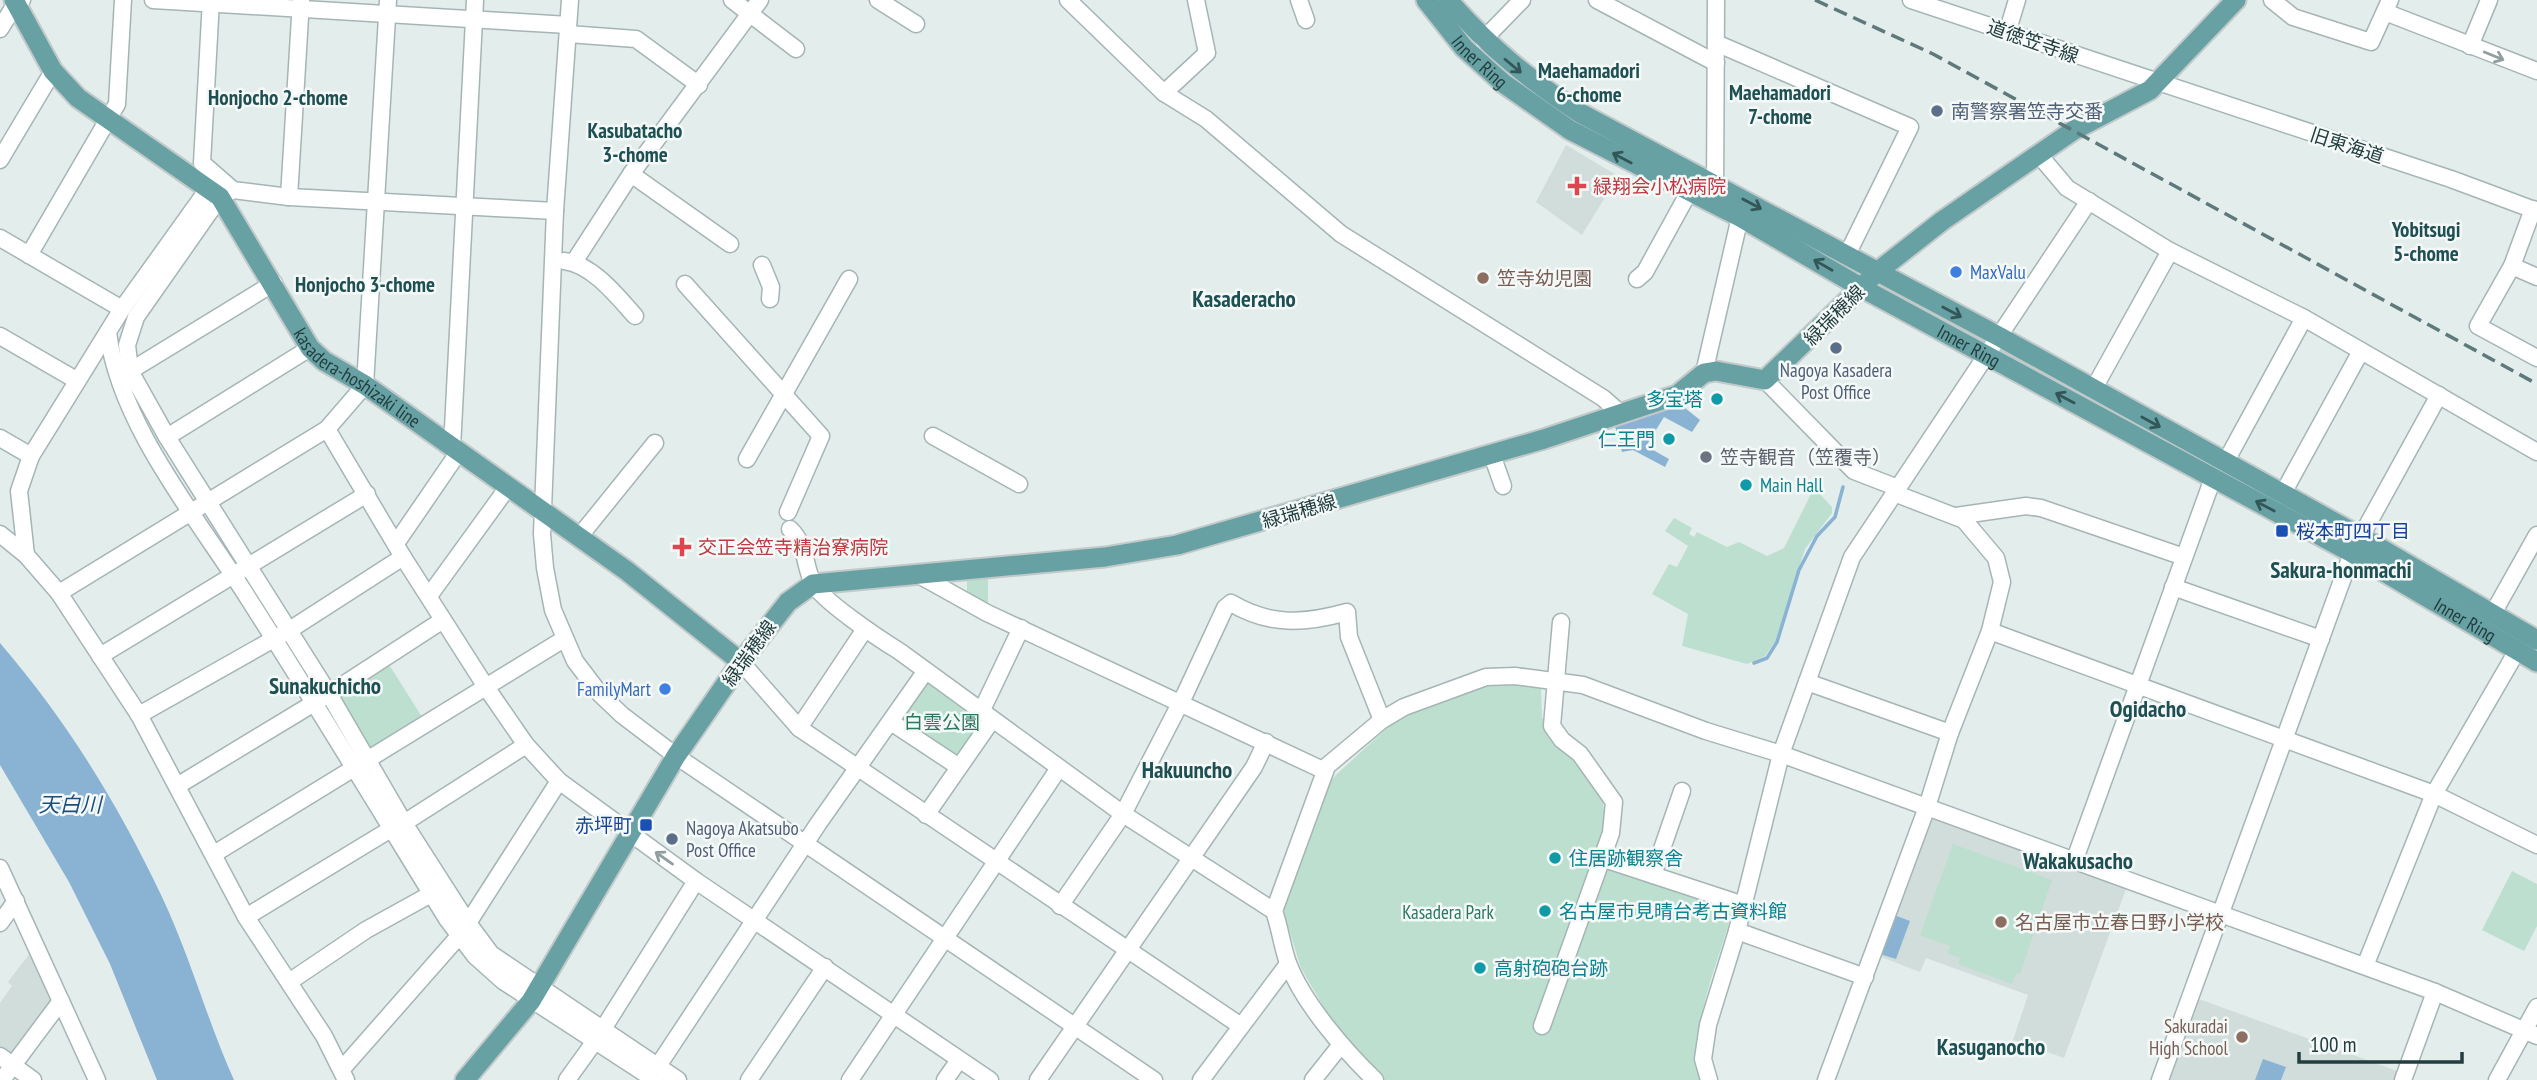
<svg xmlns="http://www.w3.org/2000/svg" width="2537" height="1080" font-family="'PT Sans Narrow','Noto Sans JP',sans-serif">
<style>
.built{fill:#d1dddb}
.green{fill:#bcdfd0}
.water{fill:#8ab2d3}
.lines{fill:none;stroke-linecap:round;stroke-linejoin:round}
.stream{stroke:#8ab2d3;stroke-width:3.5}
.minor-casing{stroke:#a5b5b5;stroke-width:19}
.major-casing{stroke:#c1c9c9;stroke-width:23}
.minor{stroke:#fff;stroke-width:16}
.major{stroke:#67a1a3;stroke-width:19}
.rail{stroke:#5d797a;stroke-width:3.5;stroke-dasharray:14 7;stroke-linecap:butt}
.oneway{stroke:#909e9f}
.oneway2{stroke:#335758}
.service-dot{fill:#5c6f8a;stroke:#f4f9f8;stroke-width:2.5}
.health-dot{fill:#e0444e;stroke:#f4f9f8;stroke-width:2.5}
.shop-dot{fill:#3f7fe0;stroke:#f4f9f8;stroke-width:2.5}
.education-dot{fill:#8d6e63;stroke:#f4f9f8;stroke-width:2.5}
.culture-dot{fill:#0f9aa8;stroke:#f4f9f8;stroke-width:2.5}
.worship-dot{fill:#6b7280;stroke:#f4f9f8;stroke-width:2.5}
.transit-dot{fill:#1a4fb4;stroke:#f4f9f8;stroke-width:2.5}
.labels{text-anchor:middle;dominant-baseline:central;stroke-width:5;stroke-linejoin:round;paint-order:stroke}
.street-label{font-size:19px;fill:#223e3f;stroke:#f4f9f8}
.service-label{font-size:19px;fill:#4e5e75;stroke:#f4f9f8;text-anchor:start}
.health-label{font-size:19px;fill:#be3a42;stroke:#f4f9f8;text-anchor:start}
.shop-label{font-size:19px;fill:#366cbe;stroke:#f4f9f8;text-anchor:start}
.education-label{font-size:19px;fill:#785e54;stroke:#f4f9f8;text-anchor:start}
.culture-label{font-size:19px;fill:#0d838f;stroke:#f4f9f8;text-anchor:start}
.worship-label{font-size:19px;fill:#5b616d;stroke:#f4f9f8;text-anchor:start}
.transit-label{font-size:19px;fill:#164399;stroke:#f4f9f8;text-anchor:start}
.park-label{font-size:19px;fill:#2b7760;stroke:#f4f9f8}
.neighbourhood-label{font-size:21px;font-weight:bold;fill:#1e4f52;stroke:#f4f9f8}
.water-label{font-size:21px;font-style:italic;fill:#1b4e7c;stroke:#f4f9f8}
.quarter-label{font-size:23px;font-weight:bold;fill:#1e4f52;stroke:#f4f9f8}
</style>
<rect width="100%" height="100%" fill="#e3edec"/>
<g class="built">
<polygon points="1566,145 1618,176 1582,235 1536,202"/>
<polygon points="1929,818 2126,889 2064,1058 2013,1040 2028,995 1926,958 1920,972 1876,955"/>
<polygon points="30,953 51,1002 15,1055 8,1056 0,1050 0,1003 12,986 8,982"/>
<polygon points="2199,999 2400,1072 2398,1080 2166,1080 2195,1001"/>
</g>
<g class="green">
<polygon points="1814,488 1832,507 1832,513 1805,549 1776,640 1765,656 1747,664 1682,646 1688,614 1652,594 1669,564 1677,567 1688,546 1665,531 1674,518 1692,528 1689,534 1694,537 1697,532 1727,547 1739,542 1767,556 1784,548"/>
<polygon points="988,577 988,607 967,596 967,578"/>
<polygon points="388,663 422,717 369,753 335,696"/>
<polygon points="925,681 987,723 959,764 897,722"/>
<path d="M1492,684L1541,686L1542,717L1547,730L1601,788L1606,827L1596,861L1728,909L1731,916C1716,969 1689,1026 1701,1080H1384L1334,1025L1301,968L1282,907L1329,782L1338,773L1398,718Z"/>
<polygon points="1953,844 2052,880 2020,974 2016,973 2012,984 1958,964 1960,958 1948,954 1950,946 1920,935"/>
<polygon points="2512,871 2537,884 2537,926 2524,951 2482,930"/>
</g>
<g class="water">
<polygon points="1680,404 1700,420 1692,432 1664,417 1646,446 1669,459 1665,467 1633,450 1622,452 1613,419 1628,416 1636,421 1643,412"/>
<path d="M0,643C67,721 118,804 162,897C190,956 207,1020 234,1080H157L110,964L69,882L0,765Z"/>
<polygon points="1894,915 1910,921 1896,959 1880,954"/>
<polygon points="2263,1059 2286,1067 2281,1080 2255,1080"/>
</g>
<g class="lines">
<polyline class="stream" points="1754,663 1767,658 1777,642 1799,570 1817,536 1835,517 1843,487"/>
<g class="minor-casing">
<g id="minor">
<polyline points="153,0 568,25"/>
<polyline points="211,0 202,163 233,190 289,197 555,211"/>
<polyline points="570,0 555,211 542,534 545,568 553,610 575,661 600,694 622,715 676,756 1154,1080"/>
<polyline points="732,0 796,49"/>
<polyline points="878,0 916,24"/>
<polyline points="1068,0 1164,93 1206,119 1341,234 1603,398 1619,412"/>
<polyline points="1299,0 1306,20"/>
<polyline points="1597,0 1716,63"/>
<polyline points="1911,0 2451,179 2537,211"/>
<polyline points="2272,0 2293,17 2371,42 2390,0"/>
<polyline points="2385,12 2537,71"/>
<polyline points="0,29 16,3 22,0"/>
<polyline points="2007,33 2017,0"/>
<polyline points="568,34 636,39 699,85"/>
<polyline points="1483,40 1522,0"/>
<polyline points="1716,43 1910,127 1847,255"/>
<polyline points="2470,46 2489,0"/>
<polyline points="1164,93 1207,53 1196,0"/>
<polyline points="2040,156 2067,188 2170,251 2304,318 2537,452"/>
<polyline points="0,160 53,71"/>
<polyline points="631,174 730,244"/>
<polyline points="233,190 220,197 136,317 127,345 130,371 167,437 329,694 404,823 468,923 491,954 678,1080"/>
<polyline points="289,197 301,1"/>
<polyline points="1715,197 1716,0"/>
<polyline points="0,238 122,309"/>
<polyline points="29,255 117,104 123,0"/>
<path d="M564,261C592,264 617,296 635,316"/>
<polyline points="574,262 631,174 760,0"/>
<polyline points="762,265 771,287 770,299"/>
<polyline points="2512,266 2533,209"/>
<polyline points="2537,277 2512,266 2478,326 2537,358"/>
<polyline points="1637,279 1645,272 1689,192"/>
<polyline points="685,284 821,436 788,512"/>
<path d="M108,332C119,425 199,520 248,598C316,704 381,812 447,919L475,956L503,981L655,1080"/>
<polyline points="0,336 76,380"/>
<polyline points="130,371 274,283"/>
<polyline points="1704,373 1740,217"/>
<polyline points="1765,380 1854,471 1898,488"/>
<polyline points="2093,390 2170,251"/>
<polyline points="327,429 403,557 486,687 526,745 559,781 696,881 990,1080"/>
<polyline points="933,436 1019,484"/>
<polyline points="167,437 310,348"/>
<polyline points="0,438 31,456"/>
<polyline points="452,448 475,0"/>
<polyline points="1492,455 1503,486"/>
<polyline points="747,459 849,279"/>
<polyline points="2225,463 2304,318"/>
<polyline points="2282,495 2361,351"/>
<polyline points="1956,516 2026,506 2041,508 2184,557"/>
<path d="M790,529C808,547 803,563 813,583C821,600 881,640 899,651L1123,814L1274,911C1280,928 1282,946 1288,963C1303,1003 1345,1051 1375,1080"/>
<polyline points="0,534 26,555 59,593 139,715 246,917 324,1036 346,1080"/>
<polyline points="579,537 655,443"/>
<polyline points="397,542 458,453"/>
<polyline points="26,555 19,491 31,456 122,309 208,189"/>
<polyline points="917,574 987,613 1325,771"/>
<polyline points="2173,587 2321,639"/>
<polyline points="59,593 327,429 365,385 388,0"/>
<polyline points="429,596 508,487"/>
<polyline points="2492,615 2537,535"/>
<polyline points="1990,631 2434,794 2537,845"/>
<polyline points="100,656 367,494"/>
<polyline points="741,662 799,728 1241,1026"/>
<polyline points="1807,682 1950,733"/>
<polyline points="981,712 1021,628"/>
<polyline points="139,715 288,631 403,557"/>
<polyline points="891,722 959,767"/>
<polyline points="799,728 865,629"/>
<polyline points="177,786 329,694 443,620"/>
<polyline points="926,815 992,720"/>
<polyline points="404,823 526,745"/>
<polyline points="214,854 564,639"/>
<polyline points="1601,858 1744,905"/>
<polyline points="2075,859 2213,478"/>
<polyline points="0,868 97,1080"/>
<polyline points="1653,875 1682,791"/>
<path d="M1060,906L1123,814L1185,694L1225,608L1231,603C1270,626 1304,624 1347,612L1349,637L1382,720"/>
<polyline points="1274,911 1327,766 1382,720 1404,707 1486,677 1515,676 1583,685 1706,731 1781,754 2435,992 2537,1036"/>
<polyline points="246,917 391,829"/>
<polyline points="0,923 16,901"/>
<polyline points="468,923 559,781"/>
<polyline points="1737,931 1865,977"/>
<polyline points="2365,966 2434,794 2517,651"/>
<polyline points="289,982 366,930 431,894"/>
<polyline points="1542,1026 1611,833 1614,802 1580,754 1562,740 1552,726 1561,622"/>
<polyline points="603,1029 696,881"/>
<polyline points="0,1056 33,1080"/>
<polyline points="342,1069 459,936"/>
<polyline points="652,1075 818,824 925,672"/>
<polyline points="2,1080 61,1001"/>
<polyline points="567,1080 595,1041"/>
<polyline points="749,1080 825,967"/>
<polyline points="850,1080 1059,768"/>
<polyline points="945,1080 959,1060"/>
<polyline points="1038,1080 1254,767 1266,742"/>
<polyline points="1201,1080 1288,964"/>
<polyline points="1313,1080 1340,1046"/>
<polyline points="1709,1080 1703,1059 1708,1025 1737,931 1781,754 1852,557 2089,201"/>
<polyline points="1826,1080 1927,807 1950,733 1990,631 2002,582 1996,558 1964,520 1894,493"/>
<polyline points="2160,1080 2352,553 2439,395"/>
<polyline points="2403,1080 2435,992"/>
<polyline points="2497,1080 2537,1007"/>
</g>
</g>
<g class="major-casing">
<g id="major">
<path id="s1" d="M14,0L53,71L78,98L220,197L310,348L324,361L365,385L627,571L741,662"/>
<path id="s2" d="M1426,0L1464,48L1503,83L1570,130L1740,217L1862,288L2352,553L2537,662"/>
<path d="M1448,0C1489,47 1528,79 1580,113L2000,337L2361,537L2537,640"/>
<polyline points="465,1080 531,1001 676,756 741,662 788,602 813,584 1105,557 1177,545 1544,439 1677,395 1704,373 1716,371 1765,380 1877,272 1942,221 2074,130 2150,90 2236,0"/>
</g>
</g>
<use href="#minor" class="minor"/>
<use href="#major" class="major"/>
<polyline class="rail" points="1815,0 1933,54 2537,384"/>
</g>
<defs><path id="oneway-shaft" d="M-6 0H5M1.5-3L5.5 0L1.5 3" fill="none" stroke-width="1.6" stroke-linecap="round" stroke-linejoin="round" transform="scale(1.75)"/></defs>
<g class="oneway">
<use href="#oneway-shaft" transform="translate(2494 56) rotate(22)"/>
<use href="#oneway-shaft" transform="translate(664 858) rotate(-145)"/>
</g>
<g class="oneway2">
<use href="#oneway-shaft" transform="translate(1513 66) rotate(40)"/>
<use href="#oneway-shaft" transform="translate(1622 158) rotate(-152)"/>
<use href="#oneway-shaft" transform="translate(1752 204) rotate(28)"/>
<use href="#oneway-shaft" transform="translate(1823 265) rotate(-150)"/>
<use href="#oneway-shaft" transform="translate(1952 312) rotate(28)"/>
<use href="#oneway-shaft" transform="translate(2065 398) rotate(-152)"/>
<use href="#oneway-shaft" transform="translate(2151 422) rotate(29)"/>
<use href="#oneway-shaft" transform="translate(2265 506) rotate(-152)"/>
</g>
<g class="service-dot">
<circle cx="1937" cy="111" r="7"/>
<circle cx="1836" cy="348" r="7"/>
<circle cx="672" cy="839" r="7"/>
</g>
<g class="health-dot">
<path d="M1573.5 175.5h7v7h7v7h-7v7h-7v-7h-7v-7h7z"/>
<path d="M678.5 536.5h7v7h7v7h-7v7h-7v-7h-7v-7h7z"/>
</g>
<g class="shop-dot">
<circle cx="1956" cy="272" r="7"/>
<circle cx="665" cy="689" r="7"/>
</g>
<g class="education-dot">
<circle cx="1483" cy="278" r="7"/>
<circle cx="2001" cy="922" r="7"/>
<circle cx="2242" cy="1037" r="7"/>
</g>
<g class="culture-dot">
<circle cx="1717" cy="399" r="7"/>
<circle cx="1669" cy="439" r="7"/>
<circle cx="1746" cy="485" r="7"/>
<circle cx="1555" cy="858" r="7"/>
<circle cx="1545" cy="911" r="7"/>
<circle cx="1480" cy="968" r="7"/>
</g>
<circle class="worship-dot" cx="1706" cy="457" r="7"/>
<g class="transit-dot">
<rect x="2275" y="524" width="14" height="14" rx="3.5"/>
<rect x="639" y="818" width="14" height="14" rx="3.5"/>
</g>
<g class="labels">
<g class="street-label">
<text transform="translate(2033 41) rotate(19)">道徳笠寺線</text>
<text stroke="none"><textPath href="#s2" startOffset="82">Inner Ring</textPath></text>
<text transform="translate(2347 145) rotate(18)">旧東海道</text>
<text transform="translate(1834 315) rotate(-45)">緑瑞穂線</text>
<text stroke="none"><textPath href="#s2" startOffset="649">Inner Ring</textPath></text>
<text stroke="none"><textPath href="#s1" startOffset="522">kasadera-hoshizaki line</textPath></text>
<text transform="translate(1299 511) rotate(-16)">緑瑞穂線</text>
<text stroke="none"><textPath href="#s2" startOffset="1216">Inner Ring</textPath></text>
<text transform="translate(749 653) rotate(-54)">緑瑞穂線</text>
</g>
<g class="service-label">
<text x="1951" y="111">南警察署笠寺交番</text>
<text x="1836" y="370" text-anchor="middle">Nagoya Kasadera<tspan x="1836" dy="22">Post Office</tspan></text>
<text x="686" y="828">Nagoya Akatsubo<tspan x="686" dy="22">Post Office</tspan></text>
</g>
<g class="health-label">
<text x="1593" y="186">緑翔会小松病院</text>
<text x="698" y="547">交正会笠寺精治寮病院</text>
</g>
<g class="shop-label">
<text x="1970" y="272">MaxValu</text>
<text x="651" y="689" text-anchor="end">FamilyMart</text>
</g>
<g class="education-label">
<text x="1497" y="278">笠寺幼児園</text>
<text x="2015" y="922">名古屋市立春日野小学校</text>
<text x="2228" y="1026" text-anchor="end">Sakuradai<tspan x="2228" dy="22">High School</tspan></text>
</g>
<g class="culture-label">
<text x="1703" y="399" text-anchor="end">多宝塔</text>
<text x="1655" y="439" text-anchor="end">仁王門</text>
<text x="1760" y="485">Main Hall</text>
<text x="1569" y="858">住居跡観察舎</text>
<text x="1559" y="911">名古屋市見晴台考古資料館</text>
<text x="1494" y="968">高射砲砲台跡</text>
</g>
<g class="worship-label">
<text x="1720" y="457">笠寺観音（笠覆寺）</text>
</g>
<g class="transit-label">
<text x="2296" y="531">桜本町四丁目</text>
<text x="632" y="825" text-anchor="end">赤坪町</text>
</g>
<g class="park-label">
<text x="942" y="722">白雲公園</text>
<text x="1448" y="912">Kasadera Park</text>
</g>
<g class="neighbourhood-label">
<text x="1589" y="70">Maehamadori<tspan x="1589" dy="24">6-chome</tspan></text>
<text x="1780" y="92">Maehamadori<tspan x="1780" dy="24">7-chome</tspan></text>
<text x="278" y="97">Honjocho 2-chome</text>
<text x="635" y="130">Kasubatacho<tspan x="635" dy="24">3-chome</tspan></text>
<text x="2426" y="229">Yobitsugi<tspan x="2426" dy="24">5-chome</tspan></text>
<text x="365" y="284">Honjocho 3-chome</text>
</g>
<g class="water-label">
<text x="70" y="804">天白川</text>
</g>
<g class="quarter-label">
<text x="1244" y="298">Kasaderacho</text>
<text x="2341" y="569">Sakura-honmachi</text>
<text x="325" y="685">Sunakuchicho</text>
<text x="2148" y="708">Ogidacho</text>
<text x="1187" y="769">Hakuuncho</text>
<text x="2078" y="860">Wakakusacho</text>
<text x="1991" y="1046">Kasuganocho</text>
</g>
</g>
<path d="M2299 1052v10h163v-10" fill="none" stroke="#223e3f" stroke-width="3.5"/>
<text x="2310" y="1052" font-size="21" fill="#223e3f" stroke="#f4f9f8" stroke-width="5" paint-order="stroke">100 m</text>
</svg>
